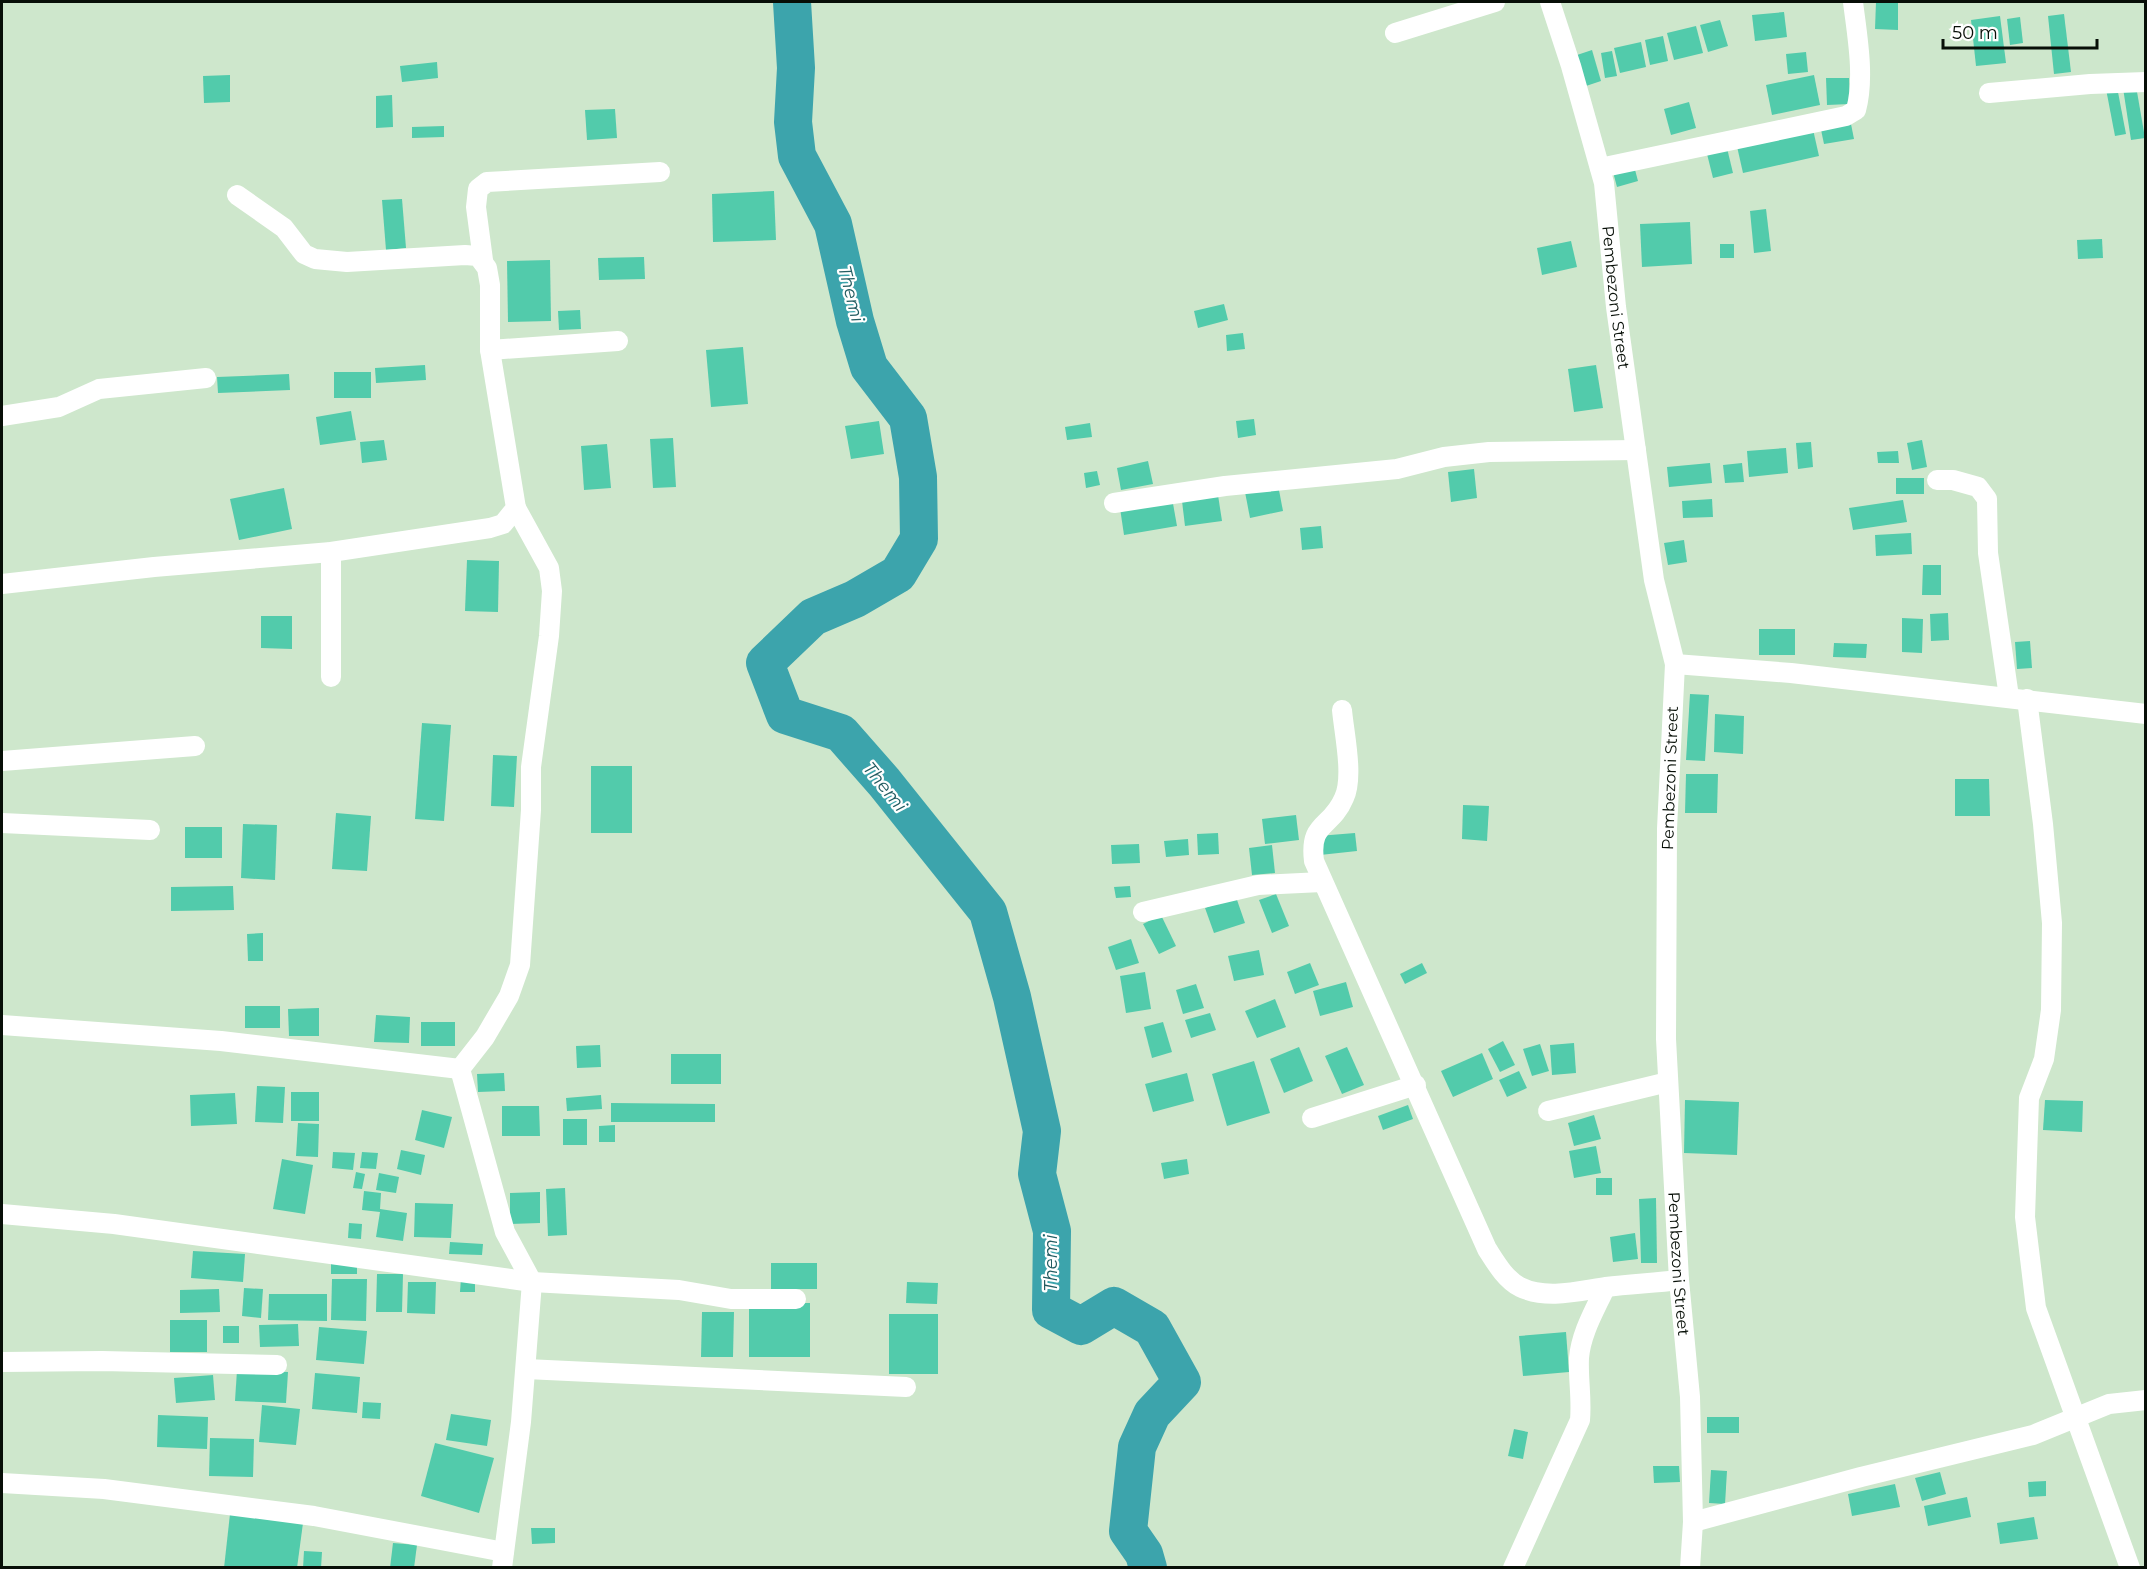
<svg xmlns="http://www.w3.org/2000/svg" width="2147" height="1569" font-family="Montserrat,sans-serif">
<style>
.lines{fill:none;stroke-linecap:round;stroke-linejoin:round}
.river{stroke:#3ca4ac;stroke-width:38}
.building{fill:#52cbab}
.street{stroke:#fff;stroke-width:20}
.labels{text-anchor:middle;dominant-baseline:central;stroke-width:4.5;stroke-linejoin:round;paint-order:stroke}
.street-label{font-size:16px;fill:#070f07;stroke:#fff}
.water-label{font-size:18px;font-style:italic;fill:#235c61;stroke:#fff}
</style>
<rect width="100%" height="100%" fill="#cee7cc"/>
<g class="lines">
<polyline class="river" points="792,2 796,68 793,122 797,156 833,224 855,321 869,367 908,418 918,477 919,539 898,574 855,599 813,617 765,663 785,715 841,733 884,782 988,912 1012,997 1042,1131 1037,1174 1052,1231 1051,1310 1081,1326 1114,1306 1152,1328 1182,1382 1152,1414 1137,1447 1128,1531 1144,1554 1148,1568"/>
</g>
<g class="building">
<polygon points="1876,2 1898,2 1898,30 1875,29"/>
<polygon points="1784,12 1787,37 1755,41 1752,15"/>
<polygon points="2064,14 2071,72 2054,74 2048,16"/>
<polygon points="2000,16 2006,63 1976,66 1971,20"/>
<polygon points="2020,17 2023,43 2010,45 2007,19"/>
<polygon points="1720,20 1728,46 1708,52 1700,25"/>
<polygon points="1696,26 1703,53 1674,60 1667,33"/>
<polygon points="1663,36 1668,61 1650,65 1645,40"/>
<polygon points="1641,42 1646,67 1620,73 1614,48"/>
<polygon points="1592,50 1601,81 1586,86 1577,55"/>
<polygon points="1612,51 1617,76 1605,78 1601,53"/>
<polygon points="1806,52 1808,72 1788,74 1786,54"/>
<polygon points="437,62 438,78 402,82 400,66"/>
<polygon points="230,75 230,102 204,103 203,76"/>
<polygon points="1814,75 1820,105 1772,115 1766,85"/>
<polygon points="1826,78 1849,78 1850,104 1827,105"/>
<polygon points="2136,86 2145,138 2131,140 2123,88"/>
<polygon points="2117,87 2126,134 2115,136 2106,89"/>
<polygon points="392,95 393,127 376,128 376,96"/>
<polygon points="1689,102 1696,128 1671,135 1664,109"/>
<polygon points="615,109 617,138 587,140 585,110"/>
<polygon points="1850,119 1854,139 1824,144 1820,125"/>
<polygon points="1812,125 1819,156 1743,173 1736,142"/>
<polygon points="444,126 444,137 412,138 412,127"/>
<polygon points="1726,144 1733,173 1713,178 1706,150"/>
<polygon points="1634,166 1638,181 1617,187 1613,172"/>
<polygon points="774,191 776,240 713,242 712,194"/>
<polygon points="402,199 406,248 386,250 382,200"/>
<polygon points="1766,209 1771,251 1754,253 1750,211"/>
<polygon points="1690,222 1692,264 1642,267 1640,224"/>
<polygon points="2102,239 2103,258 2078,259 2077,240"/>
<polygon points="1571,241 1577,267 1542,275 1537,248"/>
<rect x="1720" y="244" width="14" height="14"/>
<polygon points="644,257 645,279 599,280 598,258"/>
<polygon points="550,260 551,321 508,322 507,261"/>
<polygon points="1224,304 1228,320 1198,328 1194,311"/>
<polygon points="580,310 581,329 559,330 558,311"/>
<polygon points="1243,333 1245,349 1227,351 1226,335"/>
<polygon points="743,347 748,404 711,407 706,350"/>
<polygon points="425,365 426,380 376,383 375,368"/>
<polygon points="1596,365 1603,408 1574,412 1568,369"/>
<rect x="334" y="372" width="37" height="26"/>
<polygon points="289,374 290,390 218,393 217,377"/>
<polygon points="351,411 356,440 320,445 316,417"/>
<polygon points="1254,419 1256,435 1238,438 1236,421"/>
<polygon points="879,421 884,454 851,459 845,426"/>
<polygon points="1090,423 1092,437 1067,440 1065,427"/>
<polygon points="673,438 676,487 653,488 650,439"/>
<polygon points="384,440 387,460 362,463 360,442"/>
<polygon points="1922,440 1927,467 1912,470 1907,443"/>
<polygon points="1811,442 1813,467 1798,469 1796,443"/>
<polygon points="607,444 611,488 584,490 581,446"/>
<polygon points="1786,448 1788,473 1749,477 1747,451"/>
<polygon points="1898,451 1899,463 1878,463 1877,452"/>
<polygon points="1148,461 1153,484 1121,490 1117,468"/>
<polygon points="1710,463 1712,483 1669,487 1667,467"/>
<polygon points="1742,463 1744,482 1725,483 1723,465"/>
<polygon points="1474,469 1477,498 1451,502 1448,472"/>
<polygon points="1097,471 1100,485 1086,488 1084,473"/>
<rect x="1896" y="478" width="28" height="16"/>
<polygon points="1278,485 1283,511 1250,518 1245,492"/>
<polygon points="284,488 292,529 239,540 230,499"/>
<polygon points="1218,495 1222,521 1185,526 1182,501"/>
<polygon points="1172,498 1177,526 1124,535 1120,508"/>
<polygon points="1712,499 1713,517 1683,518 1682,501"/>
<polygon points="1903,500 1907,522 1853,530 1849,508"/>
<polygon points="1321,526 1323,548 1302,550 1300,528"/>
<polygon points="1911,533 1912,554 1876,556 1875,535"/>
<polygon points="1684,540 1687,562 1668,565 1664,543"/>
<polygon points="467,560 499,561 498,612 465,611"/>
<polygon points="1923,565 1941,565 1941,595 1922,595"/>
<polygon points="1948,613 1949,640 1931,641 1930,614"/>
<polygon points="261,616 292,616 292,649 261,648"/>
<polygon points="1902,618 1923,619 1922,653 1902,652"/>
<rect x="1759" y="629" width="36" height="26"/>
<polygon points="2030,641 2032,668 2017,669 2015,642"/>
<polygon points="1834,643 1867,644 1866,658 1833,657"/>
<polygon points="1690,694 1709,695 1705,761 1686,760"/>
<polygon points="1715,714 1744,716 1743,754 1714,752"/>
<polygon points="422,723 451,725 444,821 415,819"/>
<polygon points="493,755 517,756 514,807 491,806"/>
<rect x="591" y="766" width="41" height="67"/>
<polygon points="1686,774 1718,774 1717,813 1685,813"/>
<polygon points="1955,779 1989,779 1990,816 1955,816"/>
<polygon points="1463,805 1489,806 1487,841 1462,839"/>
<polygon points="336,813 371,816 367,871 332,869"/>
<polygon points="1296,815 1299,840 1265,844 1262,819"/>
<polygon points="243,824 277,825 275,880 241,878"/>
<rect x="185" y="827" width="37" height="31"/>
<polygon points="1218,833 1219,854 1198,855 1197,834"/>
<polygon points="1355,833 1357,851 1320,855 1318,836"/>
<polygon points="1188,839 1189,855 1166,857 1164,841"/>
<polygon points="1139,844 1140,863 1112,864 1111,845"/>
<polygon points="1272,845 1275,873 1252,875 1249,848"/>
<polygon points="233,886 234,910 171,911 171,887"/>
<polygon points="1130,886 1131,897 1116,898 1114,887"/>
<polygon points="1276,894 1289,926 1272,933 1259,900"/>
<polygon points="1236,897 1245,923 1214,933 1205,908"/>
<polygon points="1161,915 1176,946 1159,954 1143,924"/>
<polygon points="263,933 263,961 248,961 247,934"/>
<polygon points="1131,939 1139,963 1116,970 1108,947"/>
<polygon points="1259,950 1264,975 1234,981 1228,956"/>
<polygon points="1310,963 1319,985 1295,994 1287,972"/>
<polygon points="1422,963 1427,973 1405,984 1400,974"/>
<polygon points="1145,972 1151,1009 1126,1013 1120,976"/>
<polygon points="1346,982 1353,1007 1320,1016 1313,991"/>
<polygon points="1196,984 1204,1008 1183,1014 1176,990"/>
<polygon points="1275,999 1286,1027 1257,1038 1245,1011"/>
<rect x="245" y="1006" width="35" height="22"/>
<polygon points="319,1008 319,1036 289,1036 288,1009"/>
<polygon points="1210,1013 1216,1030 1191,1038 1185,1020"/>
<polygon points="376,1015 410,1017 409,1043 374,1042"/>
<rect x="421" y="1022" width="34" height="24"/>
<polygon points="1163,1022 1172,1052 1152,1058 1144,1027"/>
<polygon points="1503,1041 1515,1065 1500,1072 1488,1049"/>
<polygon points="1574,1043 1576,1073 1552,1075 1550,1045"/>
<polygon points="1540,1044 1549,1071 1532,1076 1523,1049"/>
<polygon points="600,1045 601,1067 577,1068 576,1046"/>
<polygon points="1299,1047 1313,1081 1284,1093 1270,1059"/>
<polygon points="1347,1047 1364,1085 1342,1094 1325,1056"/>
<polygon points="1482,1053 1493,1079 1453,1097 1441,1071"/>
<rect x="671" y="1054" width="50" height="30"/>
<polygon points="1254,1061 1270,1113 1227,1126 1212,1074"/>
<polygon points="1519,1071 1527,1088 1507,1097 1499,1080"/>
<polygon points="504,1073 505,1091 478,1092 477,1074"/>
<polygon points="1187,1073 1194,1101 1153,1112 1145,1084"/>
<polygon points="257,1086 285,1087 283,1123 255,1122"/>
<rect x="291" y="1092" width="28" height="29"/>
<polygon points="235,1093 237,1124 191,1126 190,1095"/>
<polygon points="601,1095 602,1109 567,1111 566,1098"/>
<polygon points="1685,1100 1739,1102 1737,1155 1684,1153"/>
<polygon points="2045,1100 2083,1101 2082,1132 2043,1130"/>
<polygon points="611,1103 715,1104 715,1122 611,1122"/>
<polygon points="1408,1105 1413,1119 1383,1130 1378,1116"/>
<polygon points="502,1106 539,1106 540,1136 502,1136"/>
<polygon points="422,1110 452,1117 444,1148 415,1140"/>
<polygon points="1594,1115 1601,1139 1574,1146 1568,1123"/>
<rect x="563" y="1119" width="24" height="26"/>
<polygon points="298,1123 319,1124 318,1157 296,1156"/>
<polygon points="615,1125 615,1142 599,1142 599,1126"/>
<polygon points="1596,1146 1601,1173 1574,1178 1569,1151"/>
<polygon points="401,1150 425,1155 421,1175 397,1169"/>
<polygon points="333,1152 355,1153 353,1170 332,1168"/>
<polygon points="362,1152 378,1153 376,1169 360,1168"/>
<polygon points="282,1159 313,1165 305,1214 273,1209"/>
<polygon points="1187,1159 1189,1174 1164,1179 1161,1163"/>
<polygon points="356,1172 365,1174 362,1189 353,1188"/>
<polygon points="379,1173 399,1177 396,1193 376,1190"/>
<rect x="1596" y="1178" width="16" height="17"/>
<polygon points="565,1188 567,1235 548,1236 546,1189"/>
<polygon points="364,1191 381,1193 380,1209 407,1213 403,1241 376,1237 380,1212 362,1210"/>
<polygon points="540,1192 540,1223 510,1224 510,1193"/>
<polygon points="1656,1198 1657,1263 1641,1263 1639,1199"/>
<polygon points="415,1203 453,1204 451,1238 414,1237"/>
<polygon points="349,1223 362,1224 361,1239 348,1238"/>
<polygon points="1635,1233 1638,1259 1613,1262 1610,1237"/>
<polygon points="450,1242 483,1244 482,1255 449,1254"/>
<polygon points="193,1251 245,1254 243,1282 191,1278"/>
<rect x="771" y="1263" width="46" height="26"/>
<polygon points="331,1264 357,1265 357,1274 331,1274"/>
<polygon points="377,1274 403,1274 402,1312 376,1312"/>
<polygon points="461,1278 475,1278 475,1292 460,1292"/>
<polygon points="332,1279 367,1279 366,1321 331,1320"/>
<polygon points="408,1282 436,1282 435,1314 407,1313"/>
<polygon points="907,1282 938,1283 937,1304 906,1303"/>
<polygon points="244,1288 263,1289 261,1318 242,1316"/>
<polygon points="219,1289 220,1312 180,1313 180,1290"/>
<polygon points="269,1294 327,1294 327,1321 268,1320"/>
<rect x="749" y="1303" width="61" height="54"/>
<polygon points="702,1312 734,1312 733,1357 701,1357"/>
<rect x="889" y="1314" width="49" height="60"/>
<rect x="170" y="1320" width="37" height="32"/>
<polygon points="298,1324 299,1346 260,1347 259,1325"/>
<rect x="223" y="1326" width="16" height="17"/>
<polygon points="319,1327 367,1331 364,1364 316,1360"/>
<polygon points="1566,1332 1569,1372 1523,1376 1519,1336"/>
<polygon points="237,1370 288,1372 286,1403 235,1401"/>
<polygon points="315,1373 360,1377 357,1413 312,1409"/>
<polygon points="213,1375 215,1400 176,1403 174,1378"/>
<polygon points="363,1402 381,1403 380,1419 362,1418"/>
<polygon points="262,1405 300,1409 296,1445 259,1442"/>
<polygon points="451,1414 491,1420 487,1446 446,1440"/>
<polygon points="158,1415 208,1417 207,1449 157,1447"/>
<rect x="1707" y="1417" width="32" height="16"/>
<polygon points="1514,1429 1528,1432 1523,1459 1508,1456"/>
<polygon points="210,1438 254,1439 253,1477 209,1476"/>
<polygon points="435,1443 494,1458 479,1513 421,1496"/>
<polygon points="1653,1466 1679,1466 1680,1482 1654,1483"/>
<polygon points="1711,1470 1727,1471 1725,1504 1709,1503"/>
<polygon points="1940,1472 1946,1494 1922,1501 1915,1478"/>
<polygon points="2046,1481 2046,1496 2029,1497 2028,1482"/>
<polygon points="1895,1484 1900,1507 1852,1516 1848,1494"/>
<polygon points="1967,1497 1971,1517 1928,1526 1924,1506"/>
<polygon points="230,1514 303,1523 297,1568 224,1568"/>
<polygon points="2034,1517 2038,1539 2000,1544 1997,1523"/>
<polygon points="531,1528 555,1528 555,1543 532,1544"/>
<polygon points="393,1543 417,1545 414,1568 390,1568"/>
<polygon points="304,1551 322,1552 321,1568 303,1568"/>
</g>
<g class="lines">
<g class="street">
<path id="s1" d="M1550,2L1571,66L1604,183L1616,307L1654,580L1675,664L1667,829L1666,1039L1679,1280L1690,1397L1693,1522L1690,1568"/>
<polyline points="1395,33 1495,2"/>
<polyline points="1989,93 2090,84 2146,82"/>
<path d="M1600,168L1846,116L1856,110C1865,77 1857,35 1853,2"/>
<polyline points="483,260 476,207 478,189 487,182 660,172"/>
<polyline points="490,350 618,341"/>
<polyline points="2,416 59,407 99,389 206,378"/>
<polyline points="1937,480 1953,480 1978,487 1987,499 1988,553 2009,697"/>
<polyline points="1114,503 1225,486 1397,469 1444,457 1489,452 1636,450"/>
<polyline points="331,552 331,677"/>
<polyline points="2,584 154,567 331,552 490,528 503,524 516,508 490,350 490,285 487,268 478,256 465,255 347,262 315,259 304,254 284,228 237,195"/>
<polyline points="1675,664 1791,673 2146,714"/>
<polyline points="2027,699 2043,824 2052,923 2051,1010 2044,1059 2029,1098 2025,1217 2036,1308 2130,1568"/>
<path d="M1342,710C1344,733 1354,777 1344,798C1331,829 1309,821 1314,861L1487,1249C1496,1263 1505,1279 1520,1287C1546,1300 1579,1291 1606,1287C1630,1284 1655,1283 1679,1280"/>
<polyline points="2,761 195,746"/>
<polyline points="2,823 150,830"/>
<polyline points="1143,912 1258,885 1322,882"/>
<polyline points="2,1025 221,1041 460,1069"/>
<polyline points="460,1069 485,1037 509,996 520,965 531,810 531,767 549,636 552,591 549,568 516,508"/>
<polyline points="460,1069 505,1232 532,1282 521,1422 502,1568"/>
<polyline points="1548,1111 1668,1082"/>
<polyline points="1312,1118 1416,1085"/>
<polyline points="2,1214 114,1224 532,1282 679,1290 731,1299 796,1299"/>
<polyline points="2,1362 102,1361 277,1365"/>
<polyline points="526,1369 906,1387"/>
<polyline points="2,1483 104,1489 314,1516 504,1552"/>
<polyline points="1693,1522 1861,1477 2033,1435 2109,1404 2146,1400"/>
<path d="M1513,1568L1580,1420C1582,1399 1578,1379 1579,1358C1581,1333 1595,1310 1605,1288"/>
</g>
</g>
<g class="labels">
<g class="street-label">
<text stroke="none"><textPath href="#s1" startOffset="304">Pembezoni Street</textPath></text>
<text transform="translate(1670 778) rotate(-88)">Pembezoni Street</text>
<text stroke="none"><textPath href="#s1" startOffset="1276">Pembezoni Street</textPath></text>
</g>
<g class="water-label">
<text transform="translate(851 294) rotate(76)">Themi</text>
<text transform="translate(885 787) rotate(51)">Themi</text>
<text transform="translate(1051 1263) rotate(-90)">Themi</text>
</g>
</g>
<rect width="2147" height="1569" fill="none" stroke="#070f07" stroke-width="6"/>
<path d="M1943 39v9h154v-9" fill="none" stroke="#070f07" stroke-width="3"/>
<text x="1952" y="39" font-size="18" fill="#070f07" stroke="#ffffff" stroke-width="4.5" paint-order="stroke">50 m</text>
</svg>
